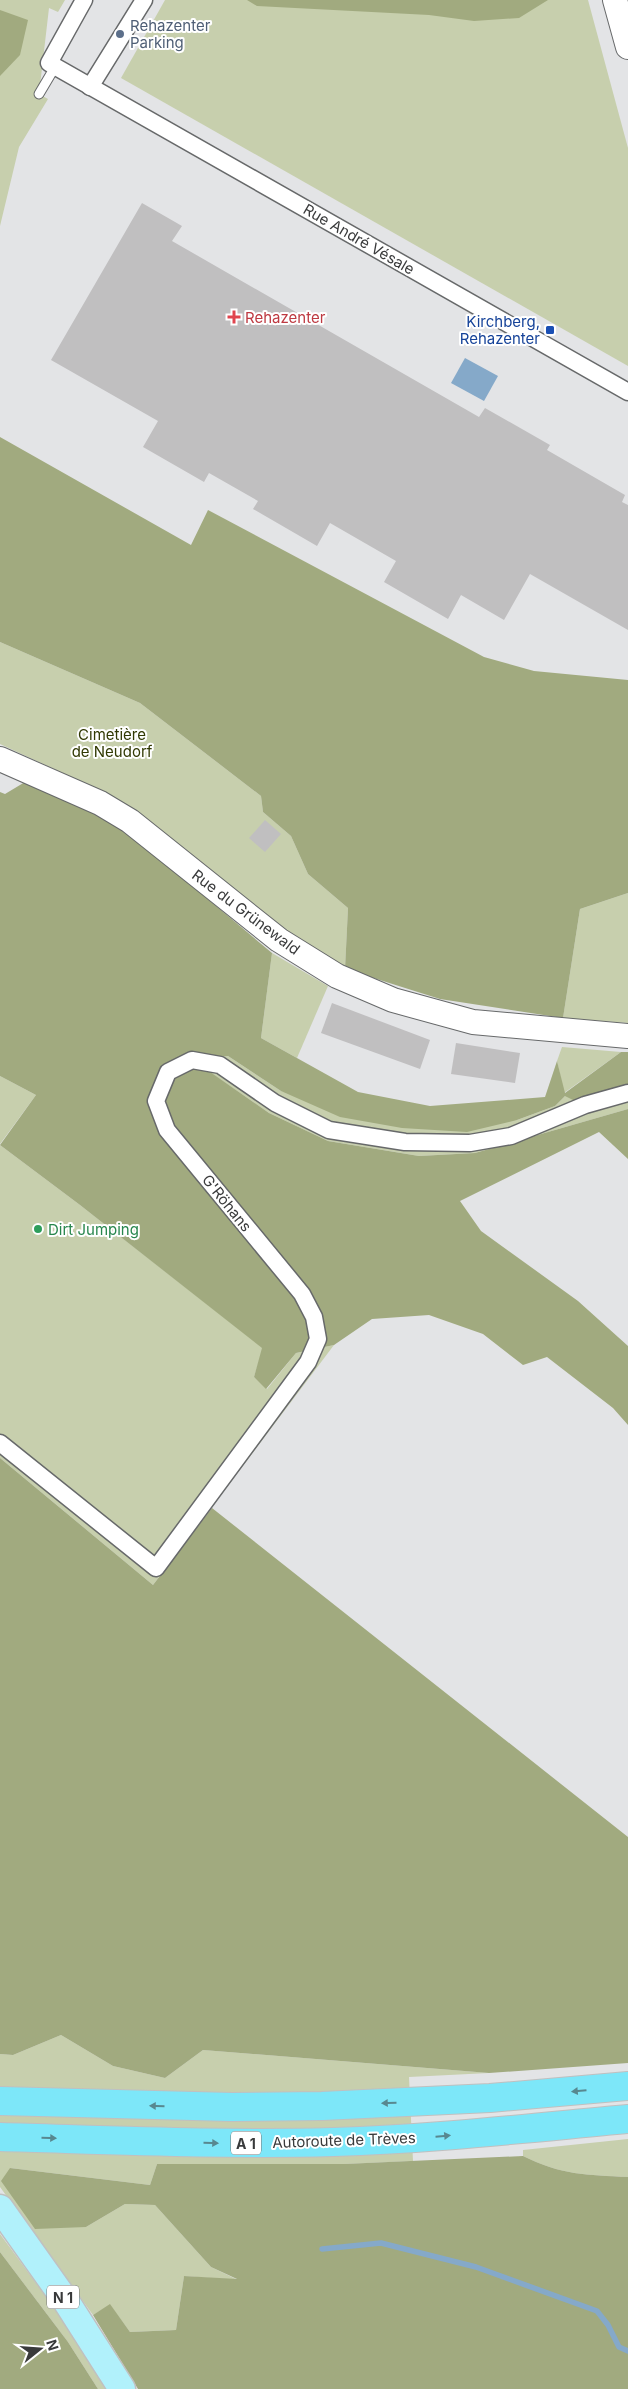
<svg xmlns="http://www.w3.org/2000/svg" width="628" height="2389" font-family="Inter,sans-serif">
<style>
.green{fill:#c7cfad}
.forest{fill:#a1aa7f}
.water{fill:#85a9c9}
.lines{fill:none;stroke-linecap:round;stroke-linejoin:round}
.stream{stroke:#85a9c9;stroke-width:5.5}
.building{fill:#c0bfc0}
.lane-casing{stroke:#67696a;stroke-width:11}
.street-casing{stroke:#67696a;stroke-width:19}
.secondary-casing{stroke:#67696a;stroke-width:26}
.primary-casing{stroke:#c0c0c0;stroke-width:29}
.highway-casing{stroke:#c0c0c0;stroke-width:30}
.lane{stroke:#fff;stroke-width:9}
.street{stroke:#fff;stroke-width:16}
.secondary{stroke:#fff;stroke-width:24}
.primary{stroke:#b1f1fb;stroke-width:26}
.highway{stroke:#7de7f9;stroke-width:28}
.oneway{fill:#588890}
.service-dot{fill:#5c6f8a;stroke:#fff;stroke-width:2}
.health-dot{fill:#e0444e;stroke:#fff;stroke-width:2}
.transit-dot{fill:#1a4fb4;stroke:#fff;stroke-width:2}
.leisure-dot{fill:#2e9e5b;stroke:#fff;stroke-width:2}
.labels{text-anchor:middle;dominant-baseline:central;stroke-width:4;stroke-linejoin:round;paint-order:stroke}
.shield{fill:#fff;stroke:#747576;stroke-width:1}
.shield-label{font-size:14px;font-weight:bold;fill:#393a3b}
.service-label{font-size:15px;fill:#4e5e75;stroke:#fff;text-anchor:start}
.street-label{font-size:15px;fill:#393a3b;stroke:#fff}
.health-label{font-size:15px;fill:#be3a42;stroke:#fff;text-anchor:start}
.transit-label{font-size:15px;fill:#164399;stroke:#fff;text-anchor:end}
.park-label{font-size:15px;fill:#313903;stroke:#fff}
.leisure-label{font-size:15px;fill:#27864d;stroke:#fff;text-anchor:start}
</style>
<rect width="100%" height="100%" fill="#e3e4e6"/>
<g class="green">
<polygon points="0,0 65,0 58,12 49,8 39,94 48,99 19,147 0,226"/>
<polygon points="165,0 588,0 628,148 628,366 121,78"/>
<polygon points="0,642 140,703 261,796 263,812 291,836 308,874 348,908 345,969 285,932 132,808 97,789 0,744"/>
<polygon points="628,893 628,1023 563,1018 580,909"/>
<polygon points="272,953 328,986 297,1058 261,1038"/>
<polygon points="562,1047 621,1052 564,1093 557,1061"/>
<polygon points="228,1056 281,1091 517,1120 555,1106 565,1096 628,1085 628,1109 475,1153 419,1156 328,1141 269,1113 192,1060"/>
<polygon points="0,1076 36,1095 0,1144"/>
<polygon points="0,1145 80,1205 263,1348 254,1377 267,1389 296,1353 334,1345 153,1585 0,1458"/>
<polygon points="61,2035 113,2066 165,2078 203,2050 489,2073 409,2077 413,2161 344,2164 157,2164 150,2185 10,2168 86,2227 125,2204 155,2205 211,2267 238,2280 184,2276 176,2330 130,2332 110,2305 93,2315 0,2187 0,2054 13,2055"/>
<path d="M628,2139V2177C587,2175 561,2175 523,2156V2150Z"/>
<polygon points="0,2234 80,2343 106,2389 98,2389 68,2342 0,2252"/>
</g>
<g class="forest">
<polygon points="247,0 548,0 519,18 474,21 429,15 257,6"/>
<polygon points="0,10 28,20 20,55 0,76"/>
<polygon points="0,437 191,545 208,510 484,657 534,671 628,680 628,893 580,909 563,1018 440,999 345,969 348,908 308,874 291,836 263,812 261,796 140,703 0,642"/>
<polygon points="25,782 99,813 122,827 272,953 261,1038 358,1092 430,1106 545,1097 557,1061 565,1093 621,1052 628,1052 628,1085 575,1101 565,1096 555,1106 517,1120 467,1132 402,1128 340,1117 281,1091 228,1056 193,1060 269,1113 328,1141 419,1156 475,1153 628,1109 628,1159 599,1132 460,1201 481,1231 578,1301 628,1346 628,1425 613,1408 547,1357 523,1365 483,1334 429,1315 372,1319 334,1345 296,1353 266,1389 254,1377 262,1348 80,1205 0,1145 36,1095 0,1076 0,792 5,794"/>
<polygon points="0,1458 153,1585 212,1508 628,1837 628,2063 489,2073 203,2050 165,2078 113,2066 61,2035 13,2055 0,2054"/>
<path d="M523,2156C561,2175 587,2175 628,2177V2389H138L93,2315L110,2304L130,2332L176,2330L184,2276L237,2279L211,2267L155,2205L125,2204L86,2227L35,2229L1,2181L10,2168L150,2185L157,2164H344Z"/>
<polygon points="0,2252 68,2342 98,2389 0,2389"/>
</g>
<polygon class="water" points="465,358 498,376 484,401 451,383"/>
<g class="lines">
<polyline class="stream" points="322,2249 381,2243 476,2267 597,2311 608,2325 619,2347 628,2351"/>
</g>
<g class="building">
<polygon points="142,203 182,226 172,241 479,417 485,408 550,445 547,450 625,495 622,502 628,505 628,630 530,574 504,620 461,595 448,619 384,582 396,561 330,523 317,546 253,509 258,501 209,473 204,482 143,447 158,421 51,360"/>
<polygon points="265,820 281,834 265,852 249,838"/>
<polygon points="332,1003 430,1040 420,1069 321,1033"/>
<polygon points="456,1043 520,1053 515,1083 451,1074"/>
</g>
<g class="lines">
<g class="lane-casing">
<polyline id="lane" points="39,94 55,67"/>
</g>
<g class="street-casing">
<g id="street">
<polyline points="84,0 49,63 628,392"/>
<polyline points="90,87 144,0"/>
<polyline points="0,1443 156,1568 308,1362 318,1339 314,1317 302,1294 167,1130 156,1101 168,1072 192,1060 220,1065 275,1103 329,1130 405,1142 470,1143 511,1136 585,1105 628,1093"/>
</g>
</g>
<g class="secondary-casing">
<g id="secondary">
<polyline points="615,0 628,47"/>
<polyline points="0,759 100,803 130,821 279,940 337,976 393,1000 473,1022 628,1036"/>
</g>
</g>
<g class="primary-casing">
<polyline id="primary" points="0,2208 66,2301 122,2389"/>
</g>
<g class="highway-casing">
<g id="highway">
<polyline points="0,2101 232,2107 322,2106 490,2098 628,2086"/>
<path d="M0,2137C111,2140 222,2145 333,2142C432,2139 530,2128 628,2119"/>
</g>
</g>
<use href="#lane" class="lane"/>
<use href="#street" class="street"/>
<use href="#secondary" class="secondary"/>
<use href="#primary" class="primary"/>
<use href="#highway" class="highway"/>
</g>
<defs><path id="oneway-solid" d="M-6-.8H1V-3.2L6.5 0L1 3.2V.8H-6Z" transform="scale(1.25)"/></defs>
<g class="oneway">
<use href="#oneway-solid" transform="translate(579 2091) rotate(175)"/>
<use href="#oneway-solid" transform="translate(389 2103) rotate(178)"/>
<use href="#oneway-solid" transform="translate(157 2106) rotate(-179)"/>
<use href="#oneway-solid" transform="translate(443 2136) rotate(-5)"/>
<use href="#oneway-solid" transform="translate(49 2138) rotate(2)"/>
<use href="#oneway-solid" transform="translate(211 2143) rotate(2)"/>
</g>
<circle class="service-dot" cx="120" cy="34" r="5"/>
<path class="health-dot" d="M231.5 309.5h5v5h5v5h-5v5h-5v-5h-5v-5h5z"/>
<rect class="transit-dot" x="545" y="325" width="10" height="10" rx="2.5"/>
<circle class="leisure-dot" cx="38" cy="1229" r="5"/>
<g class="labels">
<g class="shield">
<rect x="231" y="2131.5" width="30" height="23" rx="4"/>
<rect x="47" y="2285.5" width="32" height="23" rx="4"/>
</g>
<g class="shield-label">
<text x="246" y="2143">A 1</text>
<text x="63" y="2297">N 1</text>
</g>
<g class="service-label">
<text x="130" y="25">Rehazenter<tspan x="130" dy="17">Parking</tspan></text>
</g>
<g class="street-label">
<text transform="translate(359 239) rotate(30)">Rue André Vésale</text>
<text transform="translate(246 912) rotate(37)">Rue du Grünewald</text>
<text transform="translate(227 1203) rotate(51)">G'Röhans</text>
<text transform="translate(344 2140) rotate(-2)">Autoroute de Trèves</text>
</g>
<g class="health-label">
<text x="245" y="317">Rehazenter</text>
</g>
<g class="transit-label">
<text x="540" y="321">Kirchberg,<tspan x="540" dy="17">Rehazenter</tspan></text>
</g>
<g class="park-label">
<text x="112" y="734">Cimetière<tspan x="112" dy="17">de Neudorf</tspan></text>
</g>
<g class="leisure-label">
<text x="48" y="1229">Dirt Jumping</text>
</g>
</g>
<g transform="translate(40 2349) rotate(73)" stroke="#ffffff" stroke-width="4" paint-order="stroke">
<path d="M0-4L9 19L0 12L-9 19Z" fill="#393a3b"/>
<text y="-8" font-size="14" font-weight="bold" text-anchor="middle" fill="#393a3b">N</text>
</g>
</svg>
